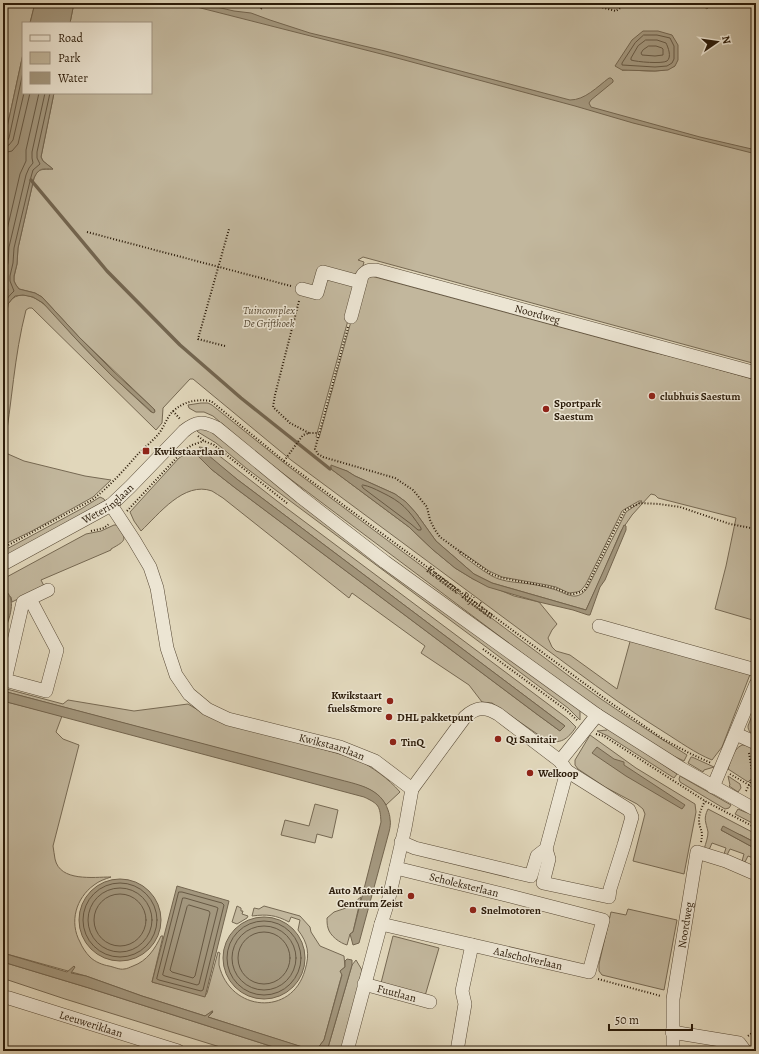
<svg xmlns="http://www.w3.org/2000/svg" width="759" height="1054" font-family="Alegreya,serif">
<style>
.green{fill:#c2b79d;stroke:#766953;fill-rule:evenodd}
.water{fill:#a3977e;stroke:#73654f}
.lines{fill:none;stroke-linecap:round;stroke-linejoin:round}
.shore{stroke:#675944;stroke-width:1}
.stream{stroke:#73654f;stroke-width:3.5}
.minor-casing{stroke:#584a36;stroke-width:14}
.path{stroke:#2b1b09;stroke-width:2;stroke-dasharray:1 2;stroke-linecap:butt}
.minor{stroke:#ece5d3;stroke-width:13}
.poi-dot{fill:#8f2418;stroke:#ece5d3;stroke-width:1.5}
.labels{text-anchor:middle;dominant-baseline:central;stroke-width:3;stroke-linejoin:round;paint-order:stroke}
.park-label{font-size:11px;font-style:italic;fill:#584a35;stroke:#ece5d3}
.street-label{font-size:11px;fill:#2b1b09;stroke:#ece5d3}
.poi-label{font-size:11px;font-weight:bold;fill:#2b1b09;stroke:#ece5d3;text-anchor:start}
</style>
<rect width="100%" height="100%" fill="#e1d7bb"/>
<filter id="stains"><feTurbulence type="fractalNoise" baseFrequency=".005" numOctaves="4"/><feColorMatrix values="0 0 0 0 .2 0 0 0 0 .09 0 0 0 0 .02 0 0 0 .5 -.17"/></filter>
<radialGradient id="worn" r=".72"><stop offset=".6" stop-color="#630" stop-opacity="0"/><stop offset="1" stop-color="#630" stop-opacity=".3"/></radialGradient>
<g class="green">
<polygon points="3,3 35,3 30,23 23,23 23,54 3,146"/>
<path d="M74,3H699L707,9L712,3H756V364L363,257L358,260L364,262L316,437L319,438L364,274L652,352L678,358L756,380V621L715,609L726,566L736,518L658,498L655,495L651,494L632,515L621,531L599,582L586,610L492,583L474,574L436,541L416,513L406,502L395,494L355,476L347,471L331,466V469L409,527L432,549L455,568L473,579L514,596L539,602L557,624L552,630L548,638L552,647L556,651L570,655L617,689L631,638L751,672L722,747L712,760C695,753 680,742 664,732C633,713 603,691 573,669L291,460L193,379H190L163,408L162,423L156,430L32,308H29L26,310C14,356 12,403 4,449L8,454L24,461L85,476L111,480L93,497L32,531L3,545V347L8,304C14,295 21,293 32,297C48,303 64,326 76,339C100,365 125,388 151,412H154L155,410L79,337L42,297L35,293L19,289L16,285L14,281V277L17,264L18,248L34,178C39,167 43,170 53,169L43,161L41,157L54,93H151V23H70ZM675,66C659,75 639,69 622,70ZM639,501H642L626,512L588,587C585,591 582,595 576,596C570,597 560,591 553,589C543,586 532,584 522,583C512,582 501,581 492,576C481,570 469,560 459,553L460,551L489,571L502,577L547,585L556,587L569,593L577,592L580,591L583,588L586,584L622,511L625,509Z"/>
<path d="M201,403H208L212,405L288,466L573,679C610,706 648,731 687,755L684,761L665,752L596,707L542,668L257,454L213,416L204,412H196L189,408L188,405Z"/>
<polygon points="197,429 205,429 210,431 580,709 580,720 568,708 246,468 216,443 198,432 196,430"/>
<path d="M199,447L207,448L217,454L277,501L568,719L576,727C568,739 560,745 546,740L492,703L482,702L469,685L421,653L425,646L352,593L349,598L223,498C219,496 216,493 212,491C184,481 159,514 141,531L134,521L130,512L179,458L190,451L198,456L211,469L234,487L538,715L560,731L565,726L238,480L212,460Z"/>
<polygon points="100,497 104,499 105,501 3,558 3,551 81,509"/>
<path d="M114,525H117C127,540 127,540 111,549V550L41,580L44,586L12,602L11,597L3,593V579L86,534L101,531Z"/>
<path d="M3,688L63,704L68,700L134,711L188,704L208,716L357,759C373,768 388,778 400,792L386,805C380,796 374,791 364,787L3,691Z"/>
<path d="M3,701L62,716L56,732L63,739L79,745L53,846C54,850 54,855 55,859C60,882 93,877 111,877C105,879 99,881 94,885C76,898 69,922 80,942C82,947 86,953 90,957C95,962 103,965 109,966C114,967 120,970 124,969C127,969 130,967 133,966C147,961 155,949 161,936H163L152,982L205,996L207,993L218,952L220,953C219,957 219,961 219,965C230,1012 292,1017 305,970C310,954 308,943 298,930L300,920L291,917L289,922C276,915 267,914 252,916L254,908L259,909L264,906L300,916L310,927L311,932L320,946L344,956L345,967L340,971L342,974L324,1040L317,1049L312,1050L308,1049L208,1017L213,1012L205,1016L142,996L86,976L3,953Z"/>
<path d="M756,705V735C751,734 748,731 748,726Z"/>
<polygon points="608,728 677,774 674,778 608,736 597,731 607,730"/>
<polygon points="590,735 636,768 695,804 696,812 684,874 633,861 645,814 643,809 637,804 605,787 578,769 575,765 575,760"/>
<path d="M742,745H747L756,748V787L752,785L753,782L750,780L748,782L728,769C731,760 733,749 742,745Z"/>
<polygon points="691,757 692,757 714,767 704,770 703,772 688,763"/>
<polygon points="680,776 731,805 729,808 725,809 680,782 679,779"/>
<polygon points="728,776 740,784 741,788 738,792 729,786 730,785"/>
<polygon points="315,804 338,810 332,838 317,834 315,843 281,835 285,820 309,826"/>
<path d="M708,809L756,834V843L741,835L721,830L756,849V859L748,856L745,862L742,861L744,854L730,849L727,855L724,854L726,848L712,843L709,850L704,849C706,843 708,837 708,832C706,822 703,819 708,809Z"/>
<polygon points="738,809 745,812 756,816 756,825 735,814"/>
<path d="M361,897L353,932L350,934L347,945C340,943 330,936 328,928C327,925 327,921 327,918L334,912L346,908Z"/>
<polygon points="237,906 241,908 241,911 243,911 242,914 248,916 247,918 237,924 232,922"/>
<polygon points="628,909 677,920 664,990 602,975 599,971 599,964 611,912 626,915"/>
<polygon points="393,936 439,948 425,996 381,983"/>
<polygon points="356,960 362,970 343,1051 327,1051 352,965"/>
<polygon points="3,962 89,988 286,1051 233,1051 65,999 5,979 3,982"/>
</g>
<g class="water">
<polygon points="35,3 74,3 70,23 30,23"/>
<path d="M181,3H199L234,11L251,13L270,20L310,33L385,51L570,100C585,100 597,87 609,78H611L613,80V82L591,100L589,103L591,107L700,137L756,150V154L633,123L575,106L397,58Z"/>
<polygon points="643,31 658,31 672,35 678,45 678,60 675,66 668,70 655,71 622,70 615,66 632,40"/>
<path d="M23,54V93H54L41,157L43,161L53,169C43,169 39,167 34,178L18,248L17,264L14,276V281L16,285L19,289L35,293L42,297L79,337L113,371L154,409L155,412L153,413L111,375L75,338L43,303L33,297L23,295L15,296L12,299L8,304L3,347V146Z"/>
<polygon points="202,450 238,480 565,726 560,731 538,715 234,487 211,469 198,456"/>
<polygon points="331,465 347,471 355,476 395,494 406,502 416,513 436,541 474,574 492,583 586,610 624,525 626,526 626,530 605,580 600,587 590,615 588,615 573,610 539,602 488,587 473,579 455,568 432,549 409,527 331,469"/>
<path d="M6,591C18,602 7,623 3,636V593Z"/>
<path d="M3,691L341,780C360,785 381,789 388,810C389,813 390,816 390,819C391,823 390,828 389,832L359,943L353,945L350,934L353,932L381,822C380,806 379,804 364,797L3,701Z"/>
<polygon points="597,747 614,759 624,762 624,765 685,805 682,809 626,776 592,753"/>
<polygon points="723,826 756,843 756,849 721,830"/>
<circle cx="120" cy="920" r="41"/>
<polygon points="177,886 229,901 205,997 152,982"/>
<circle cx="264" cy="958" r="41"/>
<polygon points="3,953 67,972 74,966 75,967 71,973 86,976 142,996 205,1016 212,1011 213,1011 209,1016 208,1017 312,1050 317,1049 324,1040 342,975 340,971 345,967 345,961 347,959 352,960 352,965 327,1051 286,1051 89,988 3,962"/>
</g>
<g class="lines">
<g class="shore">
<polygon points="644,35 657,35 670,38 674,46 674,59 672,63 667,66 655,67 622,65 622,63 635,43"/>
<path d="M646,40H657L666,43C668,47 672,57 667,61C662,64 637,62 631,60V58L638,46Z"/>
<polygon points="649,46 656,46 662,48 663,49 663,55 655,56 642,55 641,53 643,50"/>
<polyline points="3,142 7,141 9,138 23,72"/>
<polyline points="3,147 9,145 13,140 24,93"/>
<polyline points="3,153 12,151 18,144 30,93"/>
<polyline points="3,247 20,174 26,161 26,150 39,93"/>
<polyline points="3,296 8,290 5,282 5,276 8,263 9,247 26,175 29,168 33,163 32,158 32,152 45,93"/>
<path d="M3,314C5,301 5,300 14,291L10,281V276L13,263L14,248L31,177L33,170L40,164L37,158V152L50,93"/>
<path d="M363,485C369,486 375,489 381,492C402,502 408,509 421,528V530H418L411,524L363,488L362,486Z"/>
<circle cx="120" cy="920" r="37"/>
<circle cx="120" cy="920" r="32"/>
<polygon points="179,892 182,892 222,903 224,905 203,990 201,991 159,980 157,979"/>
<circle cx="120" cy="920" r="26"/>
<polygon points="183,898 185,898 216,907 218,908 199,984 197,985 165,976 163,975"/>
<polygon points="189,905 209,911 210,913 195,976 193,978 172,972 170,970 187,907"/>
<circle cx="264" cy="958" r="37"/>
<circle cx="264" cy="958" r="32"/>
<circle cx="264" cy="958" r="26"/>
</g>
<polyline class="stream" points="31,180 107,271 180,345 241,398 330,469"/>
<g class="minor-casing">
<g id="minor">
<polyline points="302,289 317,293 323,272 360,282"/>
<path id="s2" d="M351,317L362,276C366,270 370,270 376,270L756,373"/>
<path id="s3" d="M111,505L134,540L150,567L157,588L167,648L176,675L189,694L207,709L228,719L340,747L375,761L412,789"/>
<path id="s4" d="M3,564L111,505L130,487L184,431C196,421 203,421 217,428L301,497L385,562L597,715L682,769L756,810"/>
<polyline points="30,599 57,650 46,691 5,680 23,602 48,590"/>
<polyline points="599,626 756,670"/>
<polyline points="736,734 756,743"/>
<polyline points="560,761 597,715"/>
<polyline points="713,787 756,684"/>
<polyline points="401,842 415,848 531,876 537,856 546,849 567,771"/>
<path id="s5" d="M381,924L589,972L603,920L510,896L396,868"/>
<path id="s6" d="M364,984L430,1002"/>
<path id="s7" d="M3,997L9,998L178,1051"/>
<polyline points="672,1032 739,1043 745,1051"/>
<path d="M347,1051L381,924L388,902L405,828L412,789L465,717C476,707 485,706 498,714L560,761L567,771L629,810L632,817L624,845L610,889L609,897L543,883L549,859L546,849"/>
<polyline points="457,1051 465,1004 462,991 472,945"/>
<path id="s8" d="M673,1051V999L697,852L726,861L756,874"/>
</g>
</g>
<g class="path">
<polyline points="585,3 616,11 627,3"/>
<polyline points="261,9 265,3"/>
<polyline points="87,232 291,286"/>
<polyline points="299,301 275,395 273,407 290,423 309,433"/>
<polyline points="348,327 315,449 318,454 323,457 395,478 413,490 427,507 430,520 435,530 440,537 491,574 502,578 555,588 569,594 574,594 584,591 587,586 614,531 625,510 640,503 659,504 680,507 730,524 756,529"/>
<polyline points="225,346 198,339 229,229"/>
<polyline points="173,411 180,419"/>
<polyline points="198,436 204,441 214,445 288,504"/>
<polyline points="284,461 303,435 309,433 319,433"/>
<polyline points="127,511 183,451 192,445 204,441"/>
<polyline points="91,531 104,528 109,524"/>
<path id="s1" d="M3,548L92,500C109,487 124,470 138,454C145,447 154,440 160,432C165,425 167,417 173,411C185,401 196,399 211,401L284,461L608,701L663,739L691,754L711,763"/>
<polyline points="483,649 566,710 578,721"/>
<polyline points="596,734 604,736 705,801 756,828"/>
<polyline points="730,774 756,789"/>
<polyline points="746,791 753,777 749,753"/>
<path d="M701,842C704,829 699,830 699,820C699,813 702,807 705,801"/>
<polyline points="598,979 661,996"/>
<polyline points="748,1036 756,1030"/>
</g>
<use href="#minor" class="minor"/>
</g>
<g class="poi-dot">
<circle cx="652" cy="396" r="4"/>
<circle cx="546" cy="409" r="4"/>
<rect x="142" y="447" width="8" height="8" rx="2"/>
<circle cx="390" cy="701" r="4"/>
<circle cx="389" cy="717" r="4"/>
<circle cx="498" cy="739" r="4"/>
<circle cx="393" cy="742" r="4"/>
<circle cx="530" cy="773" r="4"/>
<circle cx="411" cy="896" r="4"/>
<circle cx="473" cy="910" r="4"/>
</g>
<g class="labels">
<g class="park-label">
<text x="269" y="310">Tuincomplex<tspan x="269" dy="13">De Grifthoek</tspan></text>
</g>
<g class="street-label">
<text stroke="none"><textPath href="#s2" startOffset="226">Noordweg</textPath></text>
<text stroke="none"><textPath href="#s4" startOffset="121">Weteringlaan</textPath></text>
<text stroke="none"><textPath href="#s1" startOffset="577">Kromme-Rijnlaan</textPath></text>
<text stroke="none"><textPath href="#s3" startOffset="362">Kwikstaartlaan</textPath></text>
<text transform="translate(464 885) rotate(14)">Scholeksterlaan</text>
<text stroke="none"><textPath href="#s8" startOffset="127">Noordweg</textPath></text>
<text stroke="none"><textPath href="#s5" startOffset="151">Aalscholverlaan</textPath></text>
<text stroke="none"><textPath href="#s6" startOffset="34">Fuutlaan</textPath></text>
<text stroke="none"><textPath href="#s7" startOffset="92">Leeuweriklaan</textPath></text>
</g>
<g class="poi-label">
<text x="660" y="396">clubhuis Saestum</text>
<text x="554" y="403">Sportpark<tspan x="554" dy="13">Saestum</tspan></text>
<text x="154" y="451">Kwikstaartlaan</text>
<text x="382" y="695" text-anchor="end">Kwikstaart<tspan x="382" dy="13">fuels&amp;more</tspan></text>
<text x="397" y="717">DHL pakketpunt</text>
<text x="506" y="739">Q1 Sanitair</text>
<text x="401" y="742">TinQ</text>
<text x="538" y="773">Welkoop</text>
<text x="403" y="890" text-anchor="end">Auto Materialen<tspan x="403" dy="13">Centrum Zeist</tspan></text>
<text x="481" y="910">Snelmotoren</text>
</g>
</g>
<rect width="759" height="1054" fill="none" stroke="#e1d7bb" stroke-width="16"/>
<rect x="4" y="4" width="751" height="1046" fill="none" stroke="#2b1b09" stroke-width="2"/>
<rect x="8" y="8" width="743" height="1038" fill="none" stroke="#2b1b09"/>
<rect x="22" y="22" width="130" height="72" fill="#ece5d3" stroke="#9f9482"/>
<rect x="30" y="35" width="20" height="6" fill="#ece5d3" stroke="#9f9482"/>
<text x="58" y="42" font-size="12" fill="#2b1b09">Road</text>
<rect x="30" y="52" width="20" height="12" fill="#c2b79d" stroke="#9f9482"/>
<text x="58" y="62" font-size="12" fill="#2b1b09">Park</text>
<rect x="30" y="72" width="20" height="12" fill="#a3977e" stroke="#9f9482"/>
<text x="58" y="82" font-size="12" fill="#2b1b09">Water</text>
<g transform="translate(717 42) rotate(77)" stroke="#ece5d3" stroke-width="3" paint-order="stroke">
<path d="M0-3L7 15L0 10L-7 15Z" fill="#2b1b09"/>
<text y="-6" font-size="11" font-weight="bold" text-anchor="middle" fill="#2b1b09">N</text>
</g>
<path d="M609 1024v6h83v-6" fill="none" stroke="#2b1b09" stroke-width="2"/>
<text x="615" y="1024" font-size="12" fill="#2b1b09" stroke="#ece5d3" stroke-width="3" paint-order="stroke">50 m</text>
<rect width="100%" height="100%" filter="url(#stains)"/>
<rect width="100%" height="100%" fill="url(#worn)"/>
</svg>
